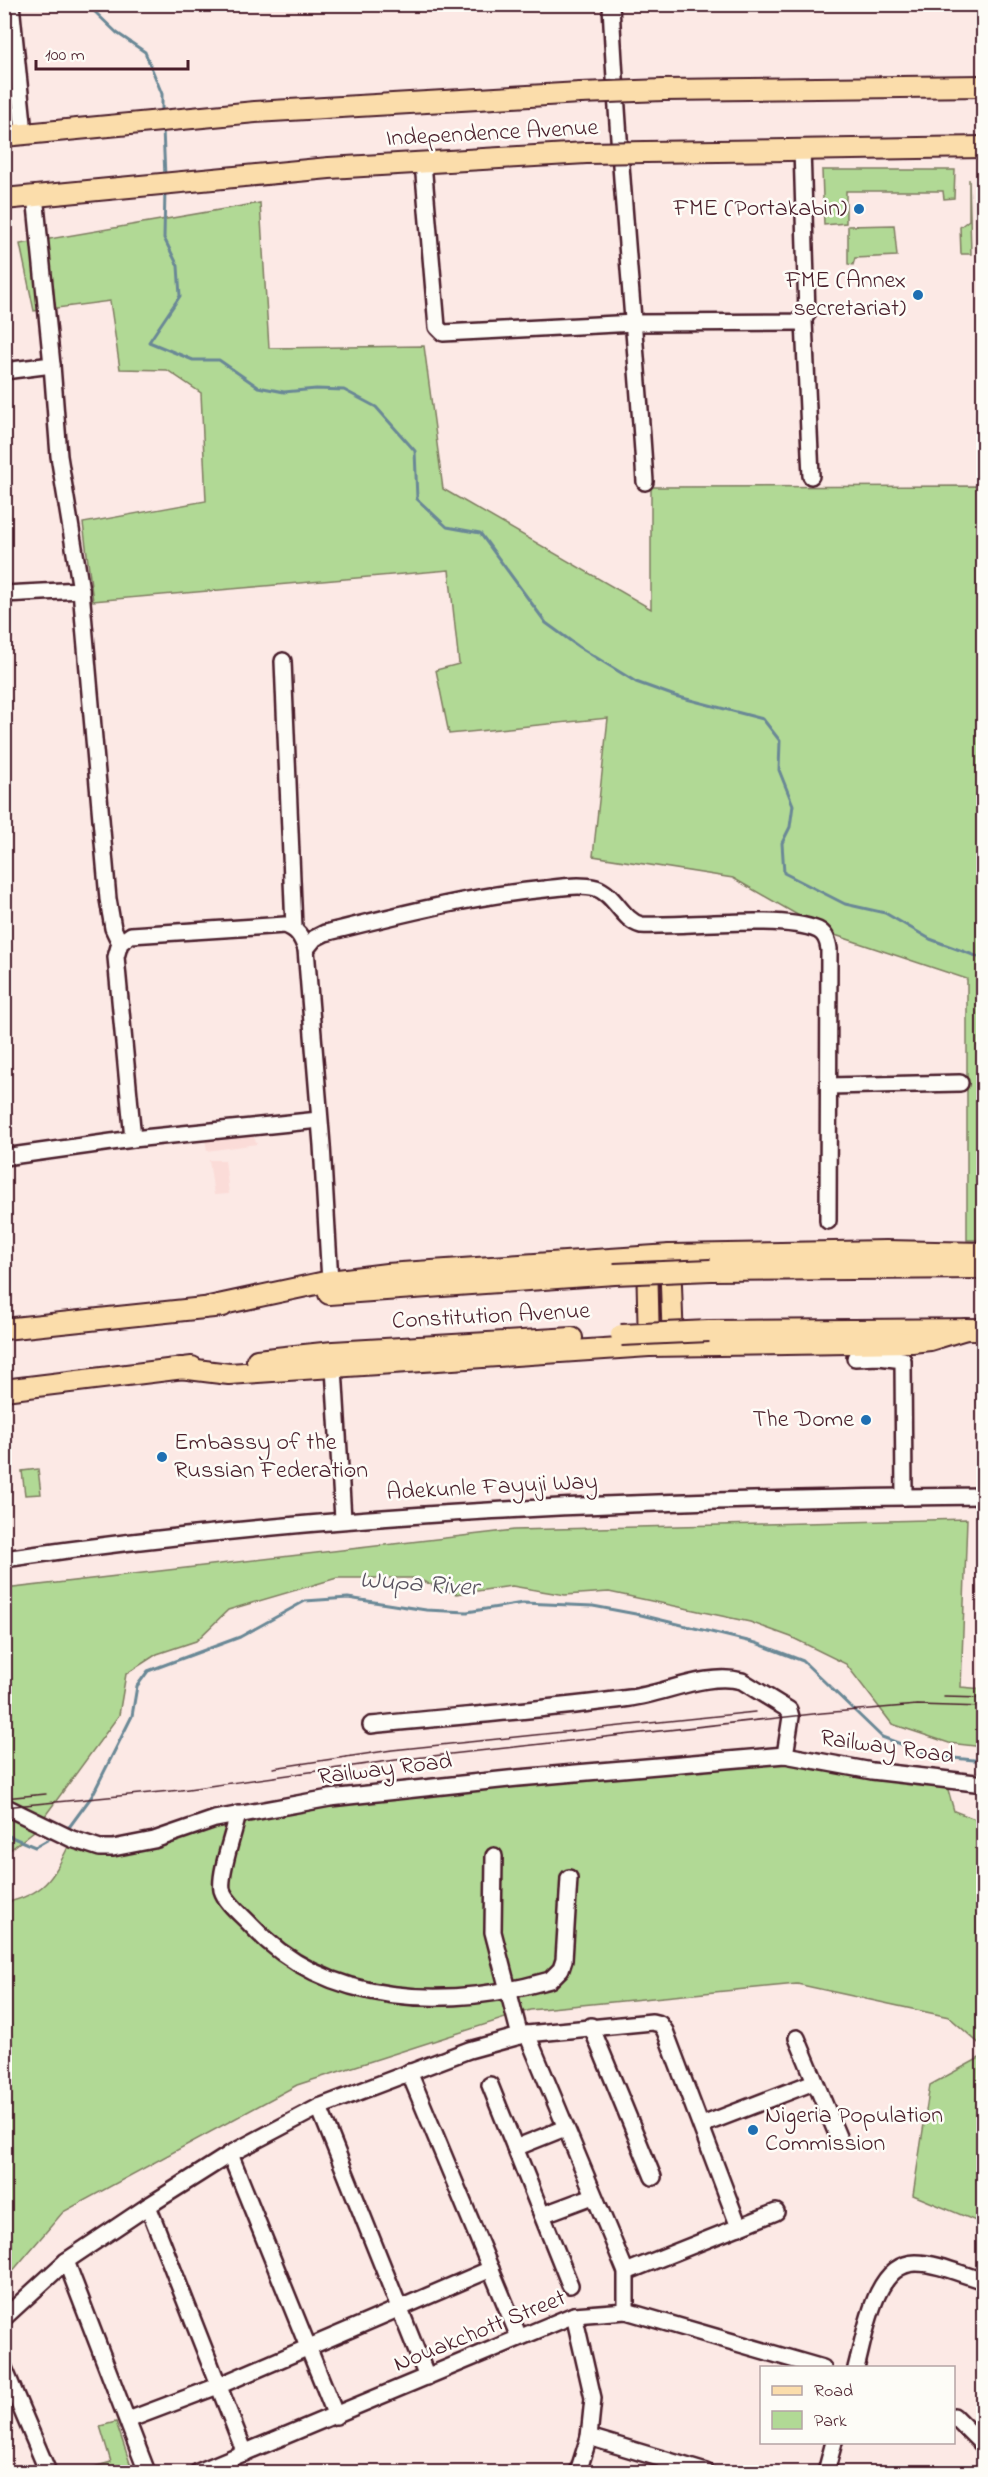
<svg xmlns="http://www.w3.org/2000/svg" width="988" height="2477" font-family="'Indie Flower',sans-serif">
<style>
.built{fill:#fbdcd8}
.green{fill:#b1d995;stroke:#7e7c60;stroke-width:1.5}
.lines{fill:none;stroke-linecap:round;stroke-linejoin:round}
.stream{stroke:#6a8896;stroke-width:3}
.minor-casing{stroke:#4a1f2b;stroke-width:20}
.major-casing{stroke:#4a1f2b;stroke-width:24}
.minor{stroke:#fdfcf7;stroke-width:15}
.major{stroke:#fbddab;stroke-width:20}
.tram{stroke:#4a1f2b;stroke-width:1.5}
.major-bridge-casing{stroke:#4a1f2b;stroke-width:24;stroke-linecap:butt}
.major-bridge{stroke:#fbddab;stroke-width:20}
.poi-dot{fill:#1f6fb2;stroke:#fdfcf7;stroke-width:2}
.labels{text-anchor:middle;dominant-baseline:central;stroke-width:5;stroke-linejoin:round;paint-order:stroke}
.street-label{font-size:24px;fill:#4a1f2b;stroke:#fdfcf7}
.poi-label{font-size:24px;fill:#4a1f2b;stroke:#fdfcf7;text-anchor:end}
.water-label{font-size:26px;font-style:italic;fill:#5a5461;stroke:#fdfcf7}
</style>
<rect width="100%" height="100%" fill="#fce9e5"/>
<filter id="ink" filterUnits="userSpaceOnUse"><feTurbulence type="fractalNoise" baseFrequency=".0167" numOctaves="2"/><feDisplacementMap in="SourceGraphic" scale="12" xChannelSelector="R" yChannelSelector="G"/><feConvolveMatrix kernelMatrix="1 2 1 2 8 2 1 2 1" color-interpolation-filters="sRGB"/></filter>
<g filter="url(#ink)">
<g class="built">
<polygon points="252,1133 257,1144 207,1151 205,1139"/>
<polygon points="209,1160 225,1160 229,1194 214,1195"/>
</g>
<g class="green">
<polygon points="822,170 955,170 954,198 944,199 943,191 846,191 846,223 824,225"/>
<polygon points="969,179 971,254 961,254 960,227 969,220"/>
<polygon points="260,203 269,348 424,346 443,489 651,609 651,487 983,486 983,1240 967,1240 967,979 829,933 733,878 593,856 608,718 449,734 436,670 459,664 449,570 93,601 83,523 206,501 201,393 167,370 120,369 110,301 34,311 20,244"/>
<polygon points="894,225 897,256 855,258 853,265 848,264 848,226"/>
<polygon points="38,1469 41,1494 25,1495 22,1471"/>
<polygon points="967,1519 961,1687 983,1689 983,1747 949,1743 892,1724 846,1664 791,1637 750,1622 609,1592 565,1595 512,1586 456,1594 414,1578 337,1578 228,1610 196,1641 157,1654 126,1674 119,1715 34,1831 5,1854 5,1589 514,1530"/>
<path d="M785,1755L945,1779L954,1811L983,1822V2047L949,2017L797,1984L530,2010L297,2085L63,2212L5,2280V1903C48,1893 53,1877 72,1839L100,1848L238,1814Z"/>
<polygon points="983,2056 983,2101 978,2116 984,2166 983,2224 913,2195 930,2085"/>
<polygon points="116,2422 133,2472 76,2472 111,2462 100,2426"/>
</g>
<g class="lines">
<g class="stream">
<polyline points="96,4 95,12 117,33 145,52 162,94 162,114"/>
<polyline points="163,129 165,177"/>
<polyline points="165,189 164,238 178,266 180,296 149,342 193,360 219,360 258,387 284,392 316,389 344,390 376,407 415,451 417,499 447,527 480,533 546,623 579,647 636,682 675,696 763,719 780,741 779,770 793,805 790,827 782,843 784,873 845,904 885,913 930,939 984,959"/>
<polyline points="64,1830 70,1826 92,1796 132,1716 137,1686 148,1671 240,1637 305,1601 348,1598 426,1610 467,1612 523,1603 593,1606 641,1615 756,1643 803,1661 882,1737 933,1756 984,1761"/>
<polyline points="4,1834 35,1847 54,1836"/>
</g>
<g class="minor-casing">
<g id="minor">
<polyline points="11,4 24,133"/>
<path d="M611,4C618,164 635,322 645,482"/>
<polyline points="423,163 437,327 443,333 635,323 802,322 807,314 802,148"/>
<polyline points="804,321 811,476"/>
<polyline points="52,365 59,456 81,590 108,899 113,928 120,943"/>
<polyline points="4,371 52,365 35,195"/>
<polyline points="4,594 81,590"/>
<polyline points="283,661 294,928"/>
<path d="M306,949L315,938L325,933C398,915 470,896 545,889C561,887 581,884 596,888C615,894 622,920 641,925C685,927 781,914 818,930C826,934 828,941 829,949L828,1221"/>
<polyline points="829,1086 960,1083"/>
<path d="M133,1139L116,957L120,943L131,935L285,925C298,930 301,936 306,949L322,1145L330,1281"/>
<polyline points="4,1157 133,1139 319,1120"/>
<polyline points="855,1358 879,1357 903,1360 904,1497"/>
<polyline points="334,1368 343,1519"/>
<path d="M4,1559C329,1511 656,1499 984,1496"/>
<path d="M371,1725C457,1716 545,1710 630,1698C666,1693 707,1672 742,1681L789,1710L791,1717L785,1755"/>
<polyline points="4,1806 72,1839 100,1848 113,1848 154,1840 215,1819 330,1798 518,1778 785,1755 872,1771 984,1784"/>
<path d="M238,1814C234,1833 219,1873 222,1890C226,1903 242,1915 251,1925C327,2008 449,2009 550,1980L561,1969L564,1960L569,1878"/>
<polyline points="494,1856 493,1932 520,2036"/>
<polyline points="591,2026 653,2177"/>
<polyline points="527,2034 626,2272 626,2311"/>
<polyline points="797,2038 839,2139"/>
<polyline points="409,2072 519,2337"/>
<polyline points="490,2085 570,2285"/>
<polyline points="319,2107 427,2377"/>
<polyline points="702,2125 814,2082"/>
<polyline points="515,2148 565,2128"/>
<polyline points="230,2154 336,2416"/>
<polyline points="148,2206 245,2453"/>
<polyline points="542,2215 593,2196"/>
<polyline points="66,2261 147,2472"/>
<polyline points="626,2272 776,2212"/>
<polyline points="574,2315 593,2398 589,2437 706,2472"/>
<polyline points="4,2318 66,2261 148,2206 230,2154 319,2107 469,2050 527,2034 652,2022 660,2024 665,2031 739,2227"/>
<polyline points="4,2368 48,2472"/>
<path d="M856,2368C865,2336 874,2263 916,2263C937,2263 963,2275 984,2281"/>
<polyline points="954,2416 984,2446"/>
<polyline points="128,2420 218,2386 491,2269"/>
<polyline points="198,2472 574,2315 626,2311 823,2368"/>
<polyline points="578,2472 589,2437"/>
<polyline points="826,2472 834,2442"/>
</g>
</g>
<g class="major-casing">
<g id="major">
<polyline points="664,90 984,86"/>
<polyline points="4,136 255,112 580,93"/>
<polyline points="646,152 984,147"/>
<polyline points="4,199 329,168 586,153"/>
<polyline points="670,1255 673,1345"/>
<polyline points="647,1257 649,1346"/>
<polyline points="711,1270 984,1268"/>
<polyline points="329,1294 614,1274"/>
<polyline points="209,1307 330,1281 387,1274 670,1255 886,1251 984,1253"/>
<polyline points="4,1329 223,1306"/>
<polyline points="709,1331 984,1329"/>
<polyline points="257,1360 333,1352 572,1338"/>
<polyline points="180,1368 229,1374 649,1346 912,1342 930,1340 966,1329"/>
<polyline points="4,1390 192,1367"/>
</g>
</g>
<use href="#minor" class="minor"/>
<use href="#major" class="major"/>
<g class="tram">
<polyline points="944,1697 984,1698"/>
<polyline points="273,1768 392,1750 755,1712"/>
<polyline points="4,1798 46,1794"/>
<polyline points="4,1807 181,1790 396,1760 822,1713 917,1705 984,1707"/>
</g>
<g class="major-bridge-casing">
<g id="major-bridge">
<polyline points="580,93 664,90"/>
<polyline points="586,153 646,152"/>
<polyline points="614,1274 711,1270"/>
<polyline points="621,1335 709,1331"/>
</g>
</g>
<use href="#major-bridge" class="major-bridge"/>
</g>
</g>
<g class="poi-dot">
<circle cx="859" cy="209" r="6"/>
<circle cx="918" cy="295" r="6"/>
<circle cx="866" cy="1420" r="6"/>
<circle cx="162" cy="1457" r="6"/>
<circle cx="753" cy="2130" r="6"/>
</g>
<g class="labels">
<g class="street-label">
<text transform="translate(492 134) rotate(-3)">Independence Avenue</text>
<text transform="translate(491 1317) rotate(-3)">Constitution Avenue</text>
<text transform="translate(492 1488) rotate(-3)">Adekunle Fayuji Way</text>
<text transform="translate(887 1748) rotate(8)">Railway Road</text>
<text transform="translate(385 1770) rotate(-7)">Railway Road</text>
<text transform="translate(480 2332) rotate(-22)">Nouakchott Street</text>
</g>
<g class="poi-label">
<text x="847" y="209">FME (Portakabin)</text>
<text x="906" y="281">FME (Annex<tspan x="906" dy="28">secretariat)</tspan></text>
<text x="854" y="1420">The Dome</text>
<text x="174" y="1443" text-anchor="start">Embassy of the<tspan x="174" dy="28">Russian Federation</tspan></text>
<text x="765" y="2116" text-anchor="start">Nigeria Population<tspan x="765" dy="28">Commission</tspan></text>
</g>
<g class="water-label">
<text transform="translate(419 1585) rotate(4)">Wupa River</text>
</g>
</g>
<rect width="988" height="2477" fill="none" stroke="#fdfcf7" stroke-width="24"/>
<rect x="12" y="12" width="964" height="2453" fill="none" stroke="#4a1f2b" stroke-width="2" filter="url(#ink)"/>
<rect x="760" y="2366" width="195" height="78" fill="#fdfcf7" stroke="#b5a4a5" stroke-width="1.5"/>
<rect x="772" y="2386" width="30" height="9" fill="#fbddab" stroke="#b5a4a5" stroke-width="1.5"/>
<text x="814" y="2396" font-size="18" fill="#4a1f2b">Road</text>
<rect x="772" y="2411" width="30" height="18" fill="#b1d995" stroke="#b5a4a5" stroke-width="1.5"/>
<text x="814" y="2426" font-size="18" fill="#4a1f2b">Park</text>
<path d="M36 60v9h152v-9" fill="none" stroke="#4a1f2b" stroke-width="3"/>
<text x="45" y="60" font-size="18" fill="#4a1f2b" stroke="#fdfcf7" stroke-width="4.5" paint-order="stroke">100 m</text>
</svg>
